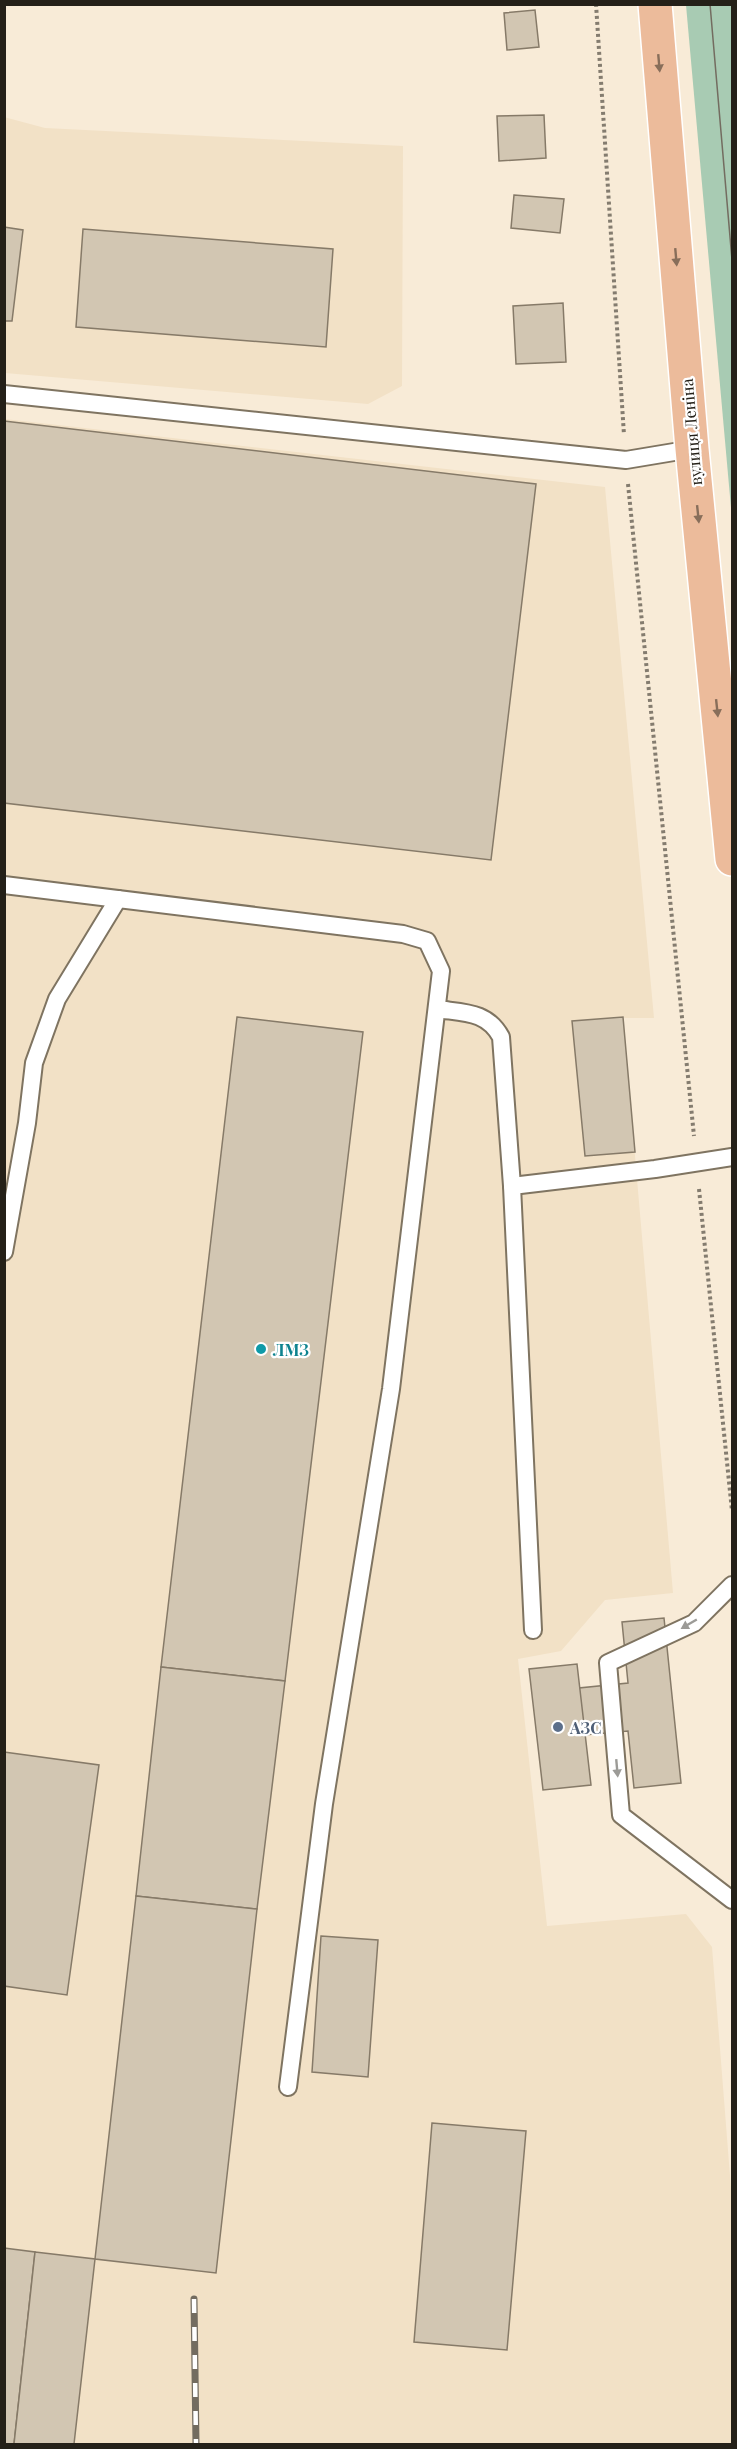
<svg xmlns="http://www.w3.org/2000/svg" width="737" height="2449" font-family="'Playfair Display',serif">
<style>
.built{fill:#f2e1c6}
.green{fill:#a8cbb3}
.building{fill:#d2c6b2;stroke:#867a68;stroke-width:1.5}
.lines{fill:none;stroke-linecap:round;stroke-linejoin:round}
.service-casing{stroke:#7f7461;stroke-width:20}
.primary-casing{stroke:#fff;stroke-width:36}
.path{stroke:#847c6f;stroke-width:4;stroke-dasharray:3 3;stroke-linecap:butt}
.service{stroke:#fff;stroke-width:16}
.primary{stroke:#ecbb9b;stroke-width:33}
.tram{stroke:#736c60;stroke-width:1.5}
.rail-casing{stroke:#736c60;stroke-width:7}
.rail{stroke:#fff;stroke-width:4.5;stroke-dasharray:14;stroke-linecap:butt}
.oneway{fill:#886e5a}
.oneway2{fill:#9c9b97}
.culture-dot{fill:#0f9aa8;stroke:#fff;stroke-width:2}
.service-dot{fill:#5c6f8a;stroke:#fff;stroke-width:2}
.labels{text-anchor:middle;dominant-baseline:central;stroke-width:4.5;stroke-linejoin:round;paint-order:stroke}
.street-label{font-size:16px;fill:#242018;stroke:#fff}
.culture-label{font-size:16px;font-weight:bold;fill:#0d838f;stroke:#fff;text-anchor:start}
.service-label{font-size:16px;font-weight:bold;fill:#4e5e75;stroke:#fff;text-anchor:start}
</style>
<rect width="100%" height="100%" fill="#f8ebd7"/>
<g class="built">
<polygon points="4,117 45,128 403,146 402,386 368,404 5,373"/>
<polygon points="5,419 605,487 654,1018 623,1018 673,1593 605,1600 561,1651 518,1659 547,1926 686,1914 712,1947 732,2201 732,2444 5,2444"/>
</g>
<polygon class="green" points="686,5 732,5 732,519"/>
<g class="building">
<polygon points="535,10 539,47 507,50 504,13"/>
<polygon points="544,115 546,158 499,161 497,116"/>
<polygon points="514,195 564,199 560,233 511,228"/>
<polygon points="4,227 23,230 12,321 4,321"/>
<polygon points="83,229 333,249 326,347 76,327"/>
<polygon points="563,303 566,362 516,364 513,306"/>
<polygon points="4,421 536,484 491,860 4,803"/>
<polygon points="237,1017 363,1032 285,1681 161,1667"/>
<polygon points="623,1017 635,1152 585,1156 572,1021"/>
<polygon points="664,1618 681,1783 634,1788 628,1731 584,1735 579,1688 628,1683 622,1622"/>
<polygon points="577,1664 591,1785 543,1790 529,1669"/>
<polygon points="161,1667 285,1681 257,1909 136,1896"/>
<polygon points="4,1752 99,1765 67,1995 4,1986"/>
<polygon points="136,1896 257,1909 216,2273 95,2259"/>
<polygon points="321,1936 378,1940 368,2077 312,2072"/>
<polygon points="432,2123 526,2131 507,2350 414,2342"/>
<polygon points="4,2248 35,2252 14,2444 4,2444"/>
<polygon points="35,2252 95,2259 74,2444 14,2444"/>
</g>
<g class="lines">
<g class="service-casing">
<g id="service">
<polyline points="4,394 626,460 692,449"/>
<polyline points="4,885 403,934 427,941 441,971 391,1389 324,1804 288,2087"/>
<path d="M437,1009C464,1013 487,1011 501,1037L512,1186L533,1630"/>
<polyline points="512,1186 655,1169 732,1157"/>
<polyline points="4,1252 27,1123 34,1063 57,999 118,899"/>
<polyline points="732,1585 694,1623 608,1663 621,1815 732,1900"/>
</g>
</g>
<g class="primary-casing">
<polyline id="primary" points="655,4 692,449 732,859"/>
</g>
<g class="path">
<polyline points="596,4 624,435"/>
<polyline points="628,484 694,1136"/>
<polyline points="699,1189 732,1511"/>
</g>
<use href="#service" class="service"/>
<use href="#primary" class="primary"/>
<polyline class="tram" points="710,4 732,260"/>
<g class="rail-casing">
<polyline id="rail" points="194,2299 196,2444"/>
</g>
<use href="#rail" class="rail"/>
</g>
<defs><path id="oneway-solid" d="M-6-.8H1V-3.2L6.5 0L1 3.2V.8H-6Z" transform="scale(1.5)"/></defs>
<g class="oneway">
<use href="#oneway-solid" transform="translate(659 63) rotate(85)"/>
<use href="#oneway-solid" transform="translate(676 257) rotate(85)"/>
<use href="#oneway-solid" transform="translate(698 514) rotate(84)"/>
<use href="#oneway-solid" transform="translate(717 708) rotate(84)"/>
</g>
<g class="oneway2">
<use href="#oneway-solid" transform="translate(689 1624) rotate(150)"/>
<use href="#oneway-solid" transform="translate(617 1768) rotate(85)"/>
</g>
<circle class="culture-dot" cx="261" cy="1349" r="6"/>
<circle class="service-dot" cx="558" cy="1727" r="6"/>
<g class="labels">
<g class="street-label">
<text transform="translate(691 432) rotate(-95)">вулиця Леніна</text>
</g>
<g class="culture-label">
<text x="273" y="1349">ЛМЗ</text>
</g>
<g class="service-label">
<text x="570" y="1727">АЗС</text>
</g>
</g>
<rect width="737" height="2449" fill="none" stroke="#242018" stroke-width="12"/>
</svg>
